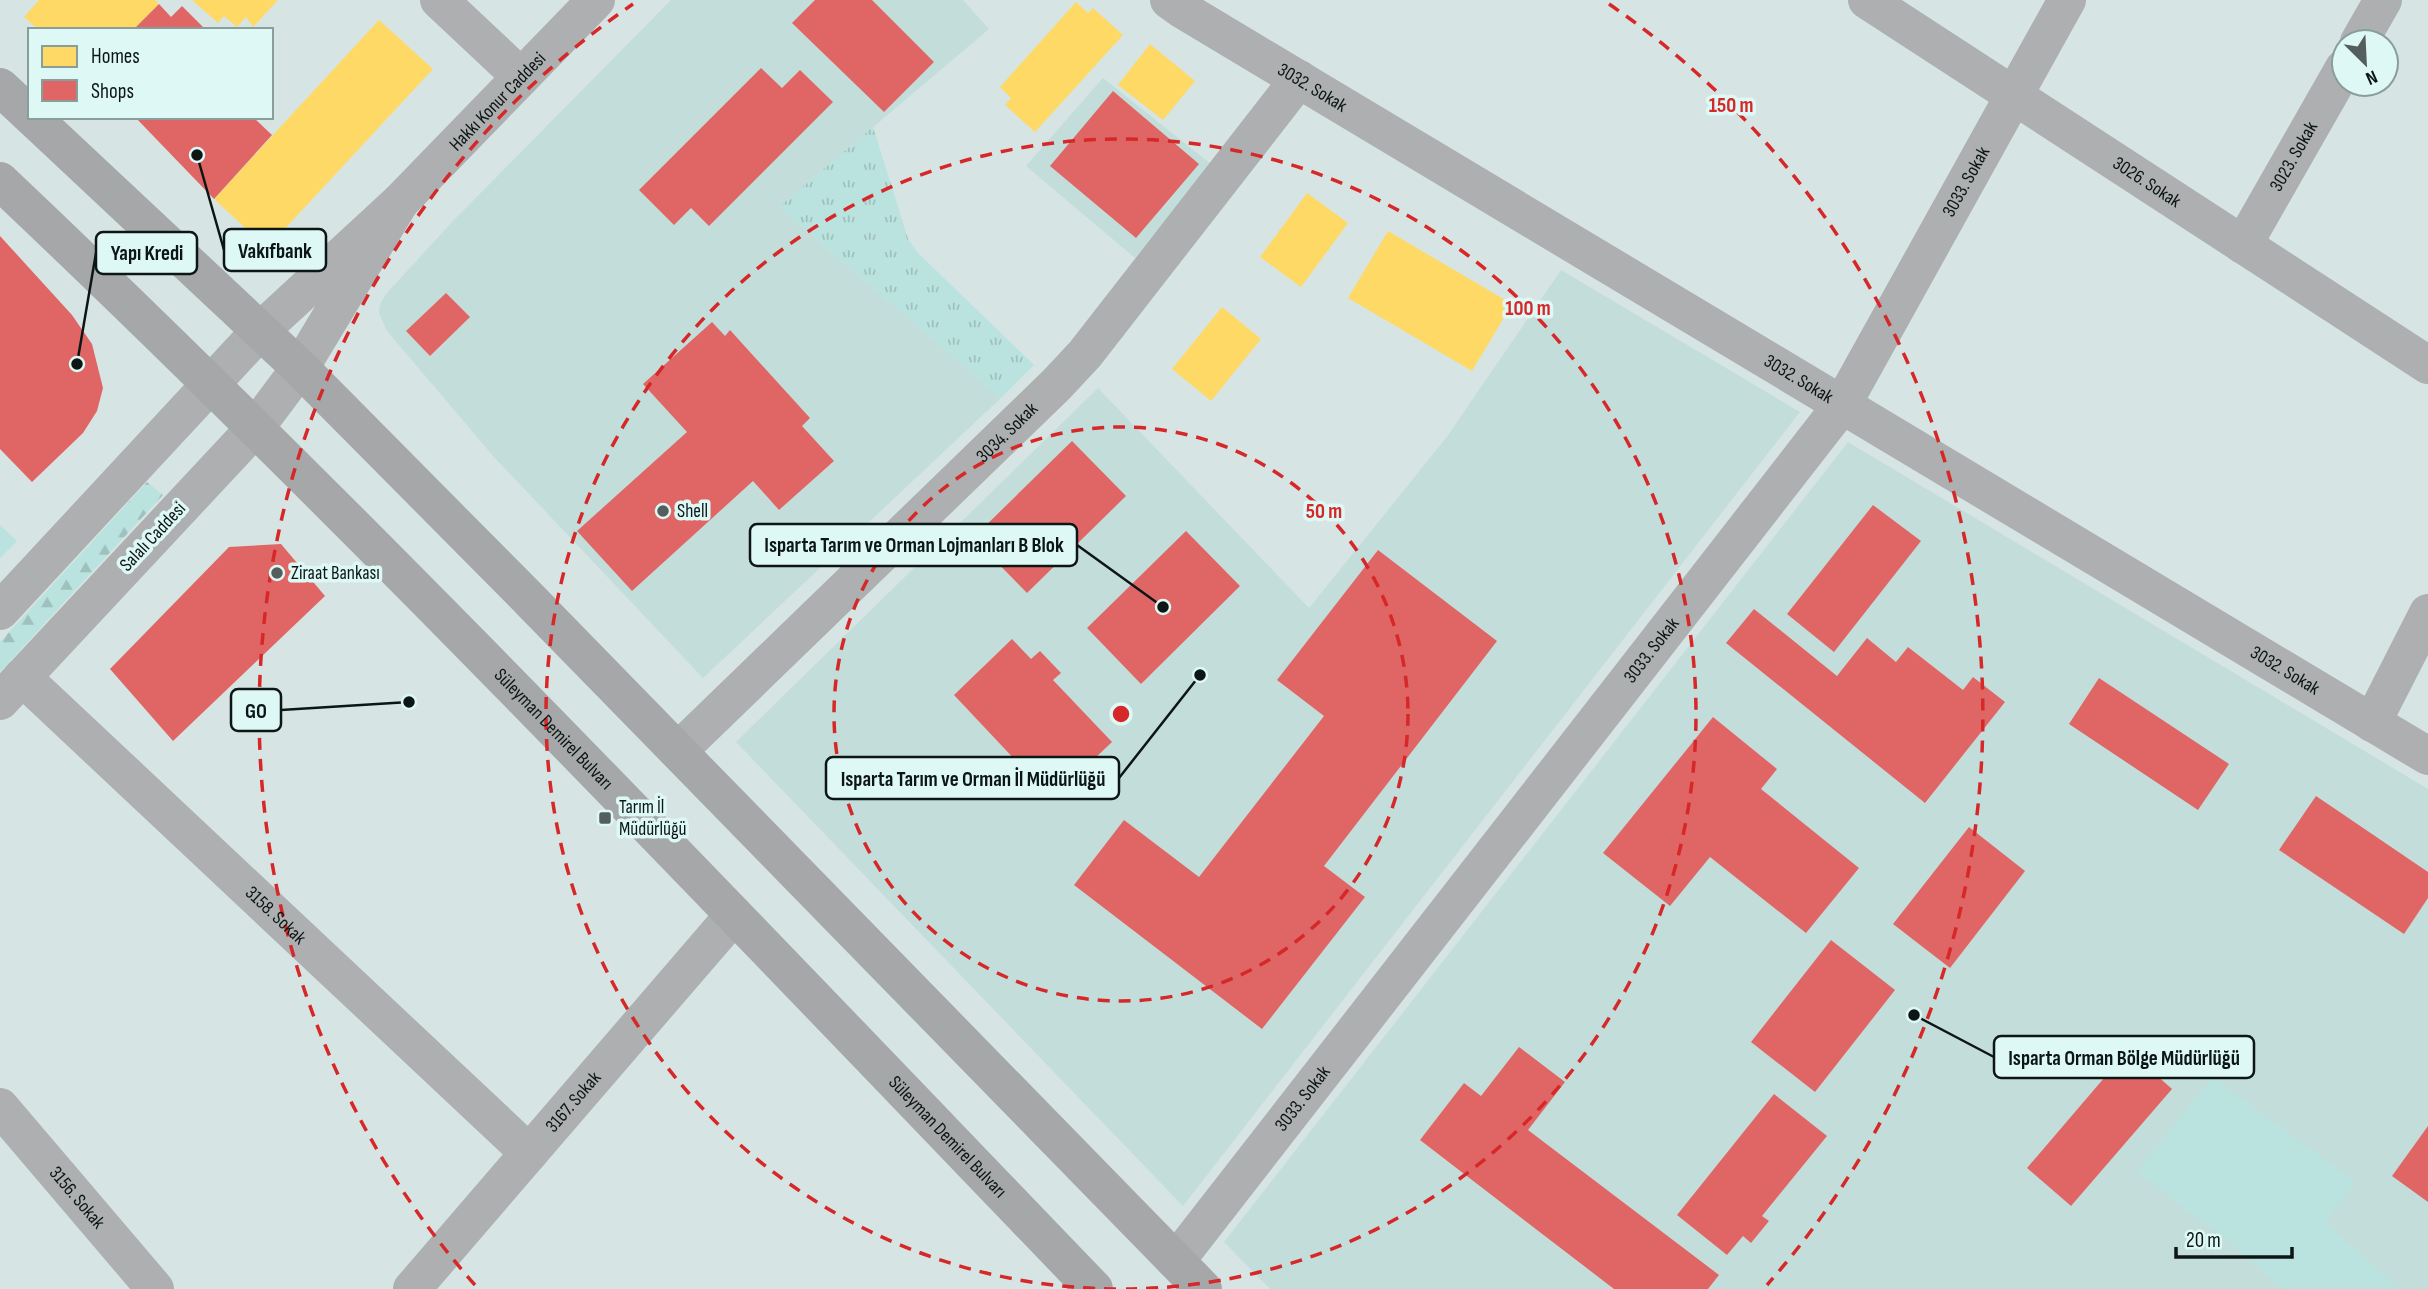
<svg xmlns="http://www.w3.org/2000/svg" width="2428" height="1289" font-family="'Sofia Sans Condensed',sans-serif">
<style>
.built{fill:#c3deda}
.grass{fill:url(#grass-tufts)}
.forest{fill:url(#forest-firs)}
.green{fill:#bae2de}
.homes{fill:#ffd966}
.shops{fill:#e06666}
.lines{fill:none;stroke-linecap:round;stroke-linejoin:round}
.minor{stroke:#adafb0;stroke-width:38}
.major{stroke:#a5a7a9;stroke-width:38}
.ring{fill:none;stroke:#d62828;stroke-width:3.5;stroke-dasharray:12 9}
.poi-dot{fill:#535e5d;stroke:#ddf8f5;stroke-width:2.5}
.labels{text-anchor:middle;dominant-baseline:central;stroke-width:7;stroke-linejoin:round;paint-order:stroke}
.street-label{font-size:19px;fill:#0c1615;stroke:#ddf8f5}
.poi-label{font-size:19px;fill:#0c1615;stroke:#ddf8f5;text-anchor:start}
.centre{fill:#d62828;stroke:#ddf8f5;stroke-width:3.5}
.ring-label{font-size:21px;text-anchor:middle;font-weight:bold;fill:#d62828;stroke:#ddf8f5;stroke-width:7;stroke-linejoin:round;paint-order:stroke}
.leader{fill:none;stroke:#0c1615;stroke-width:2.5}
.callout-dot{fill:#0c1615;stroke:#ddf8f5;stroke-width:2.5}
.callout{fill:#ddf8f5;stroke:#0c1615;stroke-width:2.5}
.callout-label{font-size:21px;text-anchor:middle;font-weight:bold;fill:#0c1615}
</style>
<defs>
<pattern id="grass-tufts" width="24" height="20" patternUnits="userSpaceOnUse" patternTransform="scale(1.75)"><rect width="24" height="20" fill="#bae2de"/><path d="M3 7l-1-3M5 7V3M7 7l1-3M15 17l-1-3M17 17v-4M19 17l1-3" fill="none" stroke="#9fc1be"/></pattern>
<pattern id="forest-firs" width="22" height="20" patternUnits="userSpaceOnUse" patternTransform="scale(1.75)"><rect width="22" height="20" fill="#bae2de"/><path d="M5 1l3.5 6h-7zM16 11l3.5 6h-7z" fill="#9fc1be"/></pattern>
</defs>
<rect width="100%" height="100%" fill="#d6e5e3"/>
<g class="built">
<polygon points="671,0 963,0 989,29 779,207 1001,398 703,678 494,457 387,331 379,313 380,304 386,294 453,221"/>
<polygon points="1103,78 1211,164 1135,258 1026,166"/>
<polygon points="1561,270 1800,412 1183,1206 736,742 1098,388 1309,608 1446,438"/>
<polygon points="1848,442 2428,789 2428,1289 1270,1289 1224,1242"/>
</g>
<polygon class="grass" points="873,127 908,239 918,253 1034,365 1001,398 779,207"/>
<polygon class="forest" points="147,482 163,495 0,672 0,642"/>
<g class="green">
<polygon points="0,525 17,541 0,558"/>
<polygon points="2213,1077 2355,1182 2325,1222 2400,1289 2282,1289 2233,1246 2137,1171"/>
</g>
<g class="homes">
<polygon points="39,0 155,0 159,4 133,30 39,30 24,17"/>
<polygon points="192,0 278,0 253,27 246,17 237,27 224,16 218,23"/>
<polygon points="1076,2 1088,13 1093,8 1123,35 1035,132 1005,105 1011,98 1000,87"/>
<polygon points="379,20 433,69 267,248 214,199"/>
<polygon points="1150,44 1195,81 1163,120 1118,85"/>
<polygon points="1307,193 1348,223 1301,287 1260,257"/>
<polygon points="1388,231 1512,304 1472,371 1348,298"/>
<polygon points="1222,307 1261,339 1211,401 1172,369"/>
</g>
<g class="shops">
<polygon points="815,0 872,0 934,62 884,112 792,23"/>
<polygon points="159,4 171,17 182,6 206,30 133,30"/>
<polygon points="761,68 782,88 800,70 833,102 709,226 691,208 674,225 639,190"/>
<polygon points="1113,91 1199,164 1136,238 1050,166"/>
<polygon points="135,117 253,117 272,135 214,199"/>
<polygon points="0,236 72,315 92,344 103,388 97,411 83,433 32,482 0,449"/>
<polygon points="446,293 470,317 430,356 406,331"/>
<polygon points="712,322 725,336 730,330 810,418 802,426 834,461 779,510 753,481 632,591 577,531 687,432 643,384"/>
<polygon points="1072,441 1126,496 1027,593 973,538"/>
<polygon points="1873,505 1921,541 1834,652 1787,614"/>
<polygon points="1186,531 1240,586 1141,684 1087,628"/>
<polygon points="281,544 325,596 173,741 110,669 229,547"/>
<polygon points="1378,550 1497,641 1324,866 1365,897 1262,1029 1074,885 1124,820 1199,877 1324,716 1277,680"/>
<polygon points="1754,609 1837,676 1867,638 1896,662 1908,647 1963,690 1973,677 2005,702 1925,803 1726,643"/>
<polygon points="1012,639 1031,659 1040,651 1061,673 1053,680 1112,742 1052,799 954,695"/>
<polygon points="2099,678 2229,764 2198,810 2069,724"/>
<polygon points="1713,717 1777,769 1761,789 1859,868 1806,933 1710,857 1670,906 1603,853"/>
<polygon points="2316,796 2428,872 2428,898 2404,934 2279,850"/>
<polygon points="1969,827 2025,871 1950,968 1893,924"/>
<polygon points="1831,940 1895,990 1815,1092 1751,1042"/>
<polygon points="1519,1047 1565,1082 1528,1130 1719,1275 1708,1289 1614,1289 1420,1140 1464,1083 1481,1096"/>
<polygon points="2128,1050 2172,1089 2071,1206 2027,1168"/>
<polygon points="1774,1094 1827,1136 1762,1216 1769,1221 1751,1243 1743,1236 1727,1255 1677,1215"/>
<polygon points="2428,1126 2428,1202 2392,1176"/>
</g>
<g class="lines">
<g class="minor">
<polyline points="439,0 521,77"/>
<path id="s1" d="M1169,0L1183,10L2428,756"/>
<path id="s2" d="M1867,0L2428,365"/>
<polyline points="2359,42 2383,0"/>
<path id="s3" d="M400,202L596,0"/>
<path id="s4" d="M2243,245L2344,68"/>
<polyline points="0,611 260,331 400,202 300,368 256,427 0,701"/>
<path id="s5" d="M22,677L529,1153"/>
<polyline points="2372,723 2428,613"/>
<path id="s6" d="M678,751L1056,385L1085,354L1299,79"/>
<path id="s7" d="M0,1107L155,1289"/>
<path id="s8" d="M1176,1261L1842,405L2067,0"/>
<path id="s9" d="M412,1289L734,915"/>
</g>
<g class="major">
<polyline points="0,87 30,115"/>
<polyline points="32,117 300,368 530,600 1203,1289"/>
<path id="s10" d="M0,181C377,538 734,915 1094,1289"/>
</g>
</g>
<g class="ring">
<circle cx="1121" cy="714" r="287"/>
<path d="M1116 1289A575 575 0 1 1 1126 1289"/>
<path d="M475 1285A862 862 0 0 1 633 4M1609 4A862 862 0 0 1 1767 1285"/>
</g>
<g class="poi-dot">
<circle cx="663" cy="511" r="7"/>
<circle cx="277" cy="573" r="7"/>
<rect x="598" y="811" width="14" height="14" rx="3.5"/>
</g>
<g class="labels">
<g class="street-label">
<text stroke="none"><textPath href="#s1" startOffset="168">3032. Sokak</textPath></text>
<text stroke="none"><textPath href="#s3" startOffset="140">Hakkı Konur Caddesi</textPath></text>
<text stroke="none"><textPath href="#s4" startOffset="102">3023. Sokak</textPath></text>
<text stroke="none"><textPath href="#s8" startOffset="1340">3033. Sokak</textPath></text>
<text stroke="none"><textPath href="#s2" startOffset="334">3026. Sokak</textPath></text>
<text stroke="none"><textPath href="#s1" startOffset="735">3032. Sokak</textPath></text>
<text stroke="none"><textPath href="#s6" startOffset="458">3034. Sokak</textPath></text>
<text transform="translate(153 537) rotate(-47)">Salalı Caddesi</text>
<text stroke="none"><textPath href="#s8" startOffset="774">3033. Sokak</textPath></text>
<text stroke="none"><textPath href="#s1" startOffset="1302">3032. Sokak</textPath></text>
<text stroke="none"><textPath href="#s10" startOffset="779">Süleyman Demirel Bulvarı</textPath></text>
<text stroke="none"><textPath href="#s5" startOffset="348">3158. Sokak</textPath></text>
<text stroke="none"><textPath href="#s8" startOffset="206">3033. Sokak</textPath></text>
<text stroke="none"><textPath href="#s9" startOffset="247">3167. Sokak</textPath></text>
<text stroke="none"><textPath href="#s10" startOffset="1346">Süleyman Demirel Bulvarı</textPath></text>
<text stroke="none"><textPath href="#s7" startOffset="119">3156. Sokak</textPath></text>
</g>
<g class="poi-label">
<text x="677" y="511">Shell</text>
<text x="291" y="573">Ziraat Bankası</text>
<text x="619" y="807">Tarım İl<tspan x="619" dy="22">Müdürlüğü</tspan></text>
</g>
</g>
<circle cx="1121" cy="714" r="10" class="centre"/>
<g class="ring-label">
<text x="1731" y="112">150 m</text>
<text x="1528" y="315">100 m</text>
<text x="1324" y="518">50 m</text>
</g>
<path class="leader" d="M197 155L224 250M77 364L96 253M1163 607L1077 545M409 702L281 710M1200 675L1119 778M1914 1015L1994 1057"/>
<g class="callout-dot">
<circle cx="197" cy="155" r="7"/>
<circle cx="77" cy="364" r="7"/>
<circle cx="1163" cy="607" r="7"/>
<circle cx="409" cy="702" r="7"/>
<circle cx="1200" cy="675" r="7"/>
<circle cx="1914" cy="1015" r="7"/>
</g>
<g class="callout">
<rect x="224" y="229" width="102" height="42" rx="7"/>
<rect x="96" y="232" width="101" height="42" rx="7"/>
<rect x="750" y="524" width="327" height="42" rx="7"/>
<rect x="231" y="689" width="50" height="42" rx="7"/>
<rect x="826" y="757" width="293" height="42" rx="7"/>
<rect x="1994" y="1036" width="260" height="42" rx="7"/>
</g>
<g class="callout-label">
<text x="275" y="258">Vakıfbank</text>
<text x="147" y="260">Yapı Kredi</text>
<text x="914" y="552">Isparta Tarım ve Orman Lojmanları B Blok</text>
<text x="256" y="718">GO</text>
<text x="973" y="786">Isparta Tarım ve Orman İl Müdürlüğü</text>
<text x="2124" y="1065">Isparta Orman Bölge Müdürlüğü</text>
</g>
<rect x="28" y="28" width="245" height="91" fill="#ddf8f5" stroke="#899e9b" stroke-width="2"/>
<rect x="42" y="46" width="35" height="21" fill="#ffd966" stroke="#899e9b" stroke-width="2"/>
<text x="91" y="63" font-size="21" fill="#0c1615">Homes</text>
<rect x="42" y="80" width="35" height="21" fill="#e06666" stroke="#899e9b" stroke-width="2"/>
<text x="91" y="98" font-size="21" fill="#0c1615">Shops</text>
<g transform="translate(2365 63) rotate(156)"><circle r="33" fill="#ddf8f5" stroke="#899e9b" stroke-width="2"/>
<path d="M0-5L12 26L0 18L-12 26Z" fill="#535e5d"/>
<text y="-10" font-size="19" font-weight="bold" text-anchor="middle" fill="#0c1615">N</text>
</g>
<path d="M2176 1247v10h116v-10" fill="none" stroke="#0c1615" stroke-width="3.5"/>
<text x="2186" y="1247" font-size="21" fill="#0c1615" stroke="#ddf8f5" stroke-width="5" paint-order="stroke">20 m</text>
</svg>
